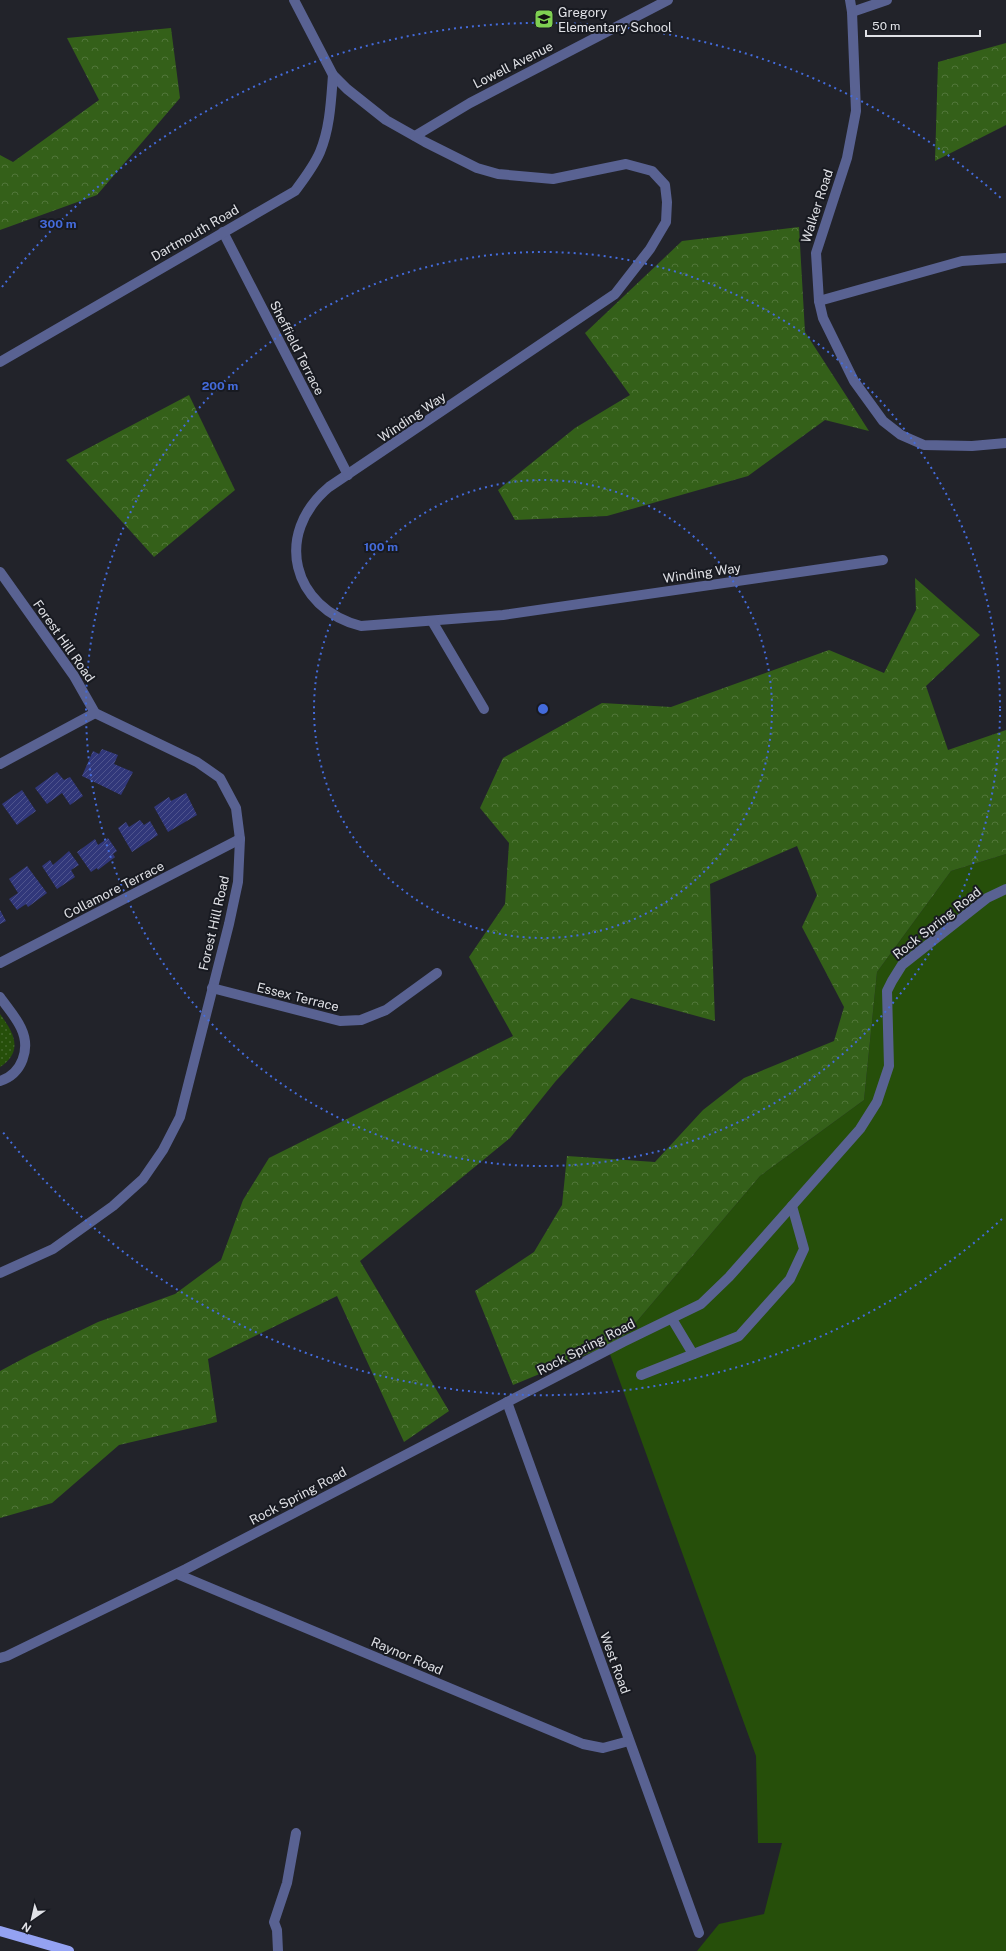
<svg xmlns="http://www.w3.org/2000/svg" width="1006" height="1951" font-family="'Public Sans',sans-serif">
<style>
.grass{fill:#264f0a}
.forest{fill:url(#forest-crowns)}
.park{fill:url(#park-dots)}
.building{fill:url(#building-hatch)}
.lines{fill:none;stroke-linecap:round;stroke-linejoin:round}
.minor{stroke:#596292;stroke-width:10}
.major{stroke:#94a2f2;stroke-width:10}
.ring{fill:none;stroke:#446bdb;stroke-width:2;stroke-dasharray:2 4}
.labels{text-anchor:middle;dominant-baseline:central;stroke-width:4;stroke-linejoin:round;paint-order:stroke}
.poi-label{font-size:13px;fill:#e0e1e6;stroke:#181a21;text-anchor:start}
.street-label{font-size:13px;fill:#e0e1e6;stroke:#181a21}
.centre{fill:#446bdb;stroke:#181a21;stroke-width:2}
.ring-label{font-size:12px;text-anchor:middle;font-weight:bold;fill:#446bdb;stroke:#181a21;stroke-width:4;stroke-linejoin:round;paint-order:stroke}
</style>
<defs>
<pattern id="forest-crowns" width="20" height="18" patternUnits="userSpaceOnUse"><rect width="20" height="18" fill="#346019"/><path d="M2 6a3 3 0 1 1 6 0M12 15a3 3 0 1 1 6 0" fill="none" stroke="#51763a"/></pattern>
<pattern id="park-dots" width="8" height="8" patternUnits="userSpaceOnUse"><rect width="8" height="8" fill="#264f0a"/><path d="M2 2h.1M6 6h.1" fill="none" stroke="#45682e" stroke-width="1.8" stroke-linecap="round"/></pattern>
<pattern id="building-hatch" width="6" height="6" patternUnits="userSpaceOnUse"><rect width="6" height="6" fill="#31377a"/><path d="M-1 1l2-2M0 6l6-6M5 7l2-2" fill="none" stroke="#4f548d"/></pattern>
</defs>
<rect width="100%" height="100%" fill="#22232a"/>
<polygon class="grass" points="1006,854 1006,1951 697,1951 719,1924 764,1914 782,1843 758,1843 756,1756 607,1346 627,1333 760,1176 864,1100 877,972 951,871"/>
<g class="forest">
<polygon points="171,28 180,98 97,195 0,230 0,155 13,162 99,100 67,38"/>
<polygon points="1006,43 1006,125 935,161 938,62"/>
<polygon points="799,227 805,332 869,431 825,420 748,476 607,516 515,520 498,490 575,428 630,395 585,333 682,241"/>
<polygon points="189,395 235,490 154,557 66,460"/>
<polygon points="915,578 980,635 926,686 948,750 1006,730 1006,854 951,871 877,972 864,1100 760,1176 627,1333 607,1346 513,1385 475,1291 534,1252 562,1205 567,1156 655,1162 703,1110 744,1078 834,1041 844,1007 802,927 817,895 797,846 710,884 715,1021 631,998 555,1082 510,1138 360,1261 449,1411 404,1442 337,1296 208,1359 217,1422 119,1445 52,1503 0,1518 0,1371 30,1355 98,1322 175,1294 221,1260 243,1200 269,1158 513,1036 469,957 505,904 509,843 480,808 503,758 602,703 671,707 829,650 884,673 916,610"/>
</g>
<path class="park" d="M0,1014C14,1033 24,1051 0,1067Z"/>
<g class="building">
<polygon points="102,749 118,755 114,764 133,772 121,795 82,776 93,751 99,754"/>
<polygon points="57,772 64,780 70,777 83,796 70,805 62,793 47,804 35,788"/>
<polygon points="22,790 36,811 17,825 2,804"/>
<polygon points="186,793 197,815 168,832 154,807 169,797 171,801"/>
<polygon points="140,820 144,825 150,821 158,835 132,852 118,828 126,822 129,827"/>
<polygon points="108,838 117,851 113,854 115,857 98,870 97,868 91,872 77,852 95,839 98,845"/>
<polygon points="69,851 79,865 71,870 75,877 57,889 42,866 50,860 53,865"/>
<polygon points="27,866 47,893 28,907 26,904 17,910 9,899 18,893 9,879"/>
<polygon points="0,910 6,921 0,924"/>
</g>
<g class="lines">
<g class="minor">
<path d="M294,0L333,75L347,89L386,120L425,142L477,168L498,174L553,179L626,164L652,171L665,185L667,202L666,222L650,249L615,294L329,487C273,534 292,608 361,626L503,615L883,560"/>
<polyline points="850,0 852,12 856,111 847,158 816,253 819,301 823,318 854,381 883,421 901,435 924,445 972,446 1006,443"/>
<polyline points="852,12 887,0"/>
<polyline points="415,136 470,103 668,0"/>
<polyline points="223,232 348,475"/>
<polyline points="819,301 962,261 1006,258"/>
<path d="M0,362L295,191C304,179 314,166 320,152C330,128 331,101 333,75"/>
<polyline points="0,572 74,676 95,713 197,762 220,778 236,808 240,839 238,882 229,924 180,1117 163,1150 143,1179 113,1206 53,1249 0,1273"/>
<polyline points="432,621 484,709"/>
<polyline points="0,764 95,713"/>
<polyline points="0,963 240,839"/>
<polyline points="212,988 340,1021 361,1020 386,1010 437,973"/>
<path d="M0,997C7,1007 16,1017 21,1028C31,1049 22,1074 0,1081"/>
<polyline points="672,1319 693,1354"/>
<polyline points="641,1375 739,1336 790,1279 804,1249 792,1206"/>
<polyline points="507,1402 699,1933"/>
<polyline points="177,1574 583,1744 603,1748 629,1741"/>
<polyline points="0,1658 7,1656 186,1569 623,1342 701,1304 729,1277 860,1129 877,1102 889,1066 887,991 892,981 902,965 987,898 1006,889"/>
<polyline points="278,1951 277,1930 274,1922 287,1883 296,1833"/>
</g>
<polyline class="major" points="0,1931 69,1951"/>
</g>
<g class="ring">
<circle cx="543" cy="709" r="229"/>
<circle cx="543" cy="709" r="457"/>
<path d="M1002 1219A686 686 0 0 1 2 1131M2 287A686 686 0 0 1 1002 199"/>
</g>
<defs>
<g id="school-square" transform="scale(1)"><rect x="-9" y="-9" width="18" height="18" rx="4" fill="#7fd052" stroke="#181a21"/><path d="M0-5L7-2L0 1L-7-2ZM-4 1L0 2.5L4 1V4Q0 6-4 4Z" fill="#111"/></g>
</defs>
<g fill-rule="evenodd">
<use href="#school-square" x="544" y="19"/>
</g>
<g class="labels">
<g class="poi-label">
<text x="558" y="12">Gregory<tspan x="558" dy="15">Elementary School</tspan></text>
</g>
<g class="street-label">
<text transform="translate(513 65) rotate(-27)">Lowell Avenue</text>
<text transform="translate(817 206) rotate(-72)">Walker Road</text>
<text transform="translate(195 233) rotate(-30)">Dartmouth Road</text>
<text transform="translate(297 348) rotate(63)">Sheffield Terrace</text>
<text transform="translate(412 417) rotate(-34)">Winding Way</text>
<text transform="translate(702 573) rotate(-8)">Winding Way</text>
<text transform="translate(64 641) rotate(55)">Forest Hill Road</text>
<text transform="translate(114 890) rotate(-27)">Collamore Terrace</text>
<text transform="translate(214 923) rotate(-77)">Forest Hill Road</text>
<text transform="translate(937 923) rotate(-38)">Rock Spring Road</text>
<text transform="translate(298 997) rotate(14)">Essex Terrace</text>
<text transform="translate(586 1347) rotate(-27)">Rock Spring Road</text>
<text transform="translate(298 1496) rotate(-28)">Rock Spring Road</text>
<text transform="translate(407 1656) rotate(23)">Raynor Road</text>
<text transform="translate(615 1663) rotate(70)">West Road</text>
</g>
</g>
<circle cx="543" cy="709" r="6" class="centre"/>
<g class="ring-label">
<text x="58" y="228">300 m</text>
<text x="220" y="390">200 m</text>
<text x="381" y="551">100 m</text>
</g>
<g transform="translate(32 1919) rotate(214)" stroke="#181a21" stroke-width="3" paint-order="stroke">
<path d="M0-3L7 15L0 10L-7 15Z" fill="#e0e1e6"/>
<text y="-6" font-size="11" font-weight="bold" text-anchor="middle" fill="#e0e1e6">N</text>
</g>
<path d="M866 30v6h114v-6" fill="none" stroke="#e0e1e6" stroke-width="2"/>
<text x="872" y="30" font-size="12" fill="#e0e1e6" stroke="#181a21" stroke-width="3" paint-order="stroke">50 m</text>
</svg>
